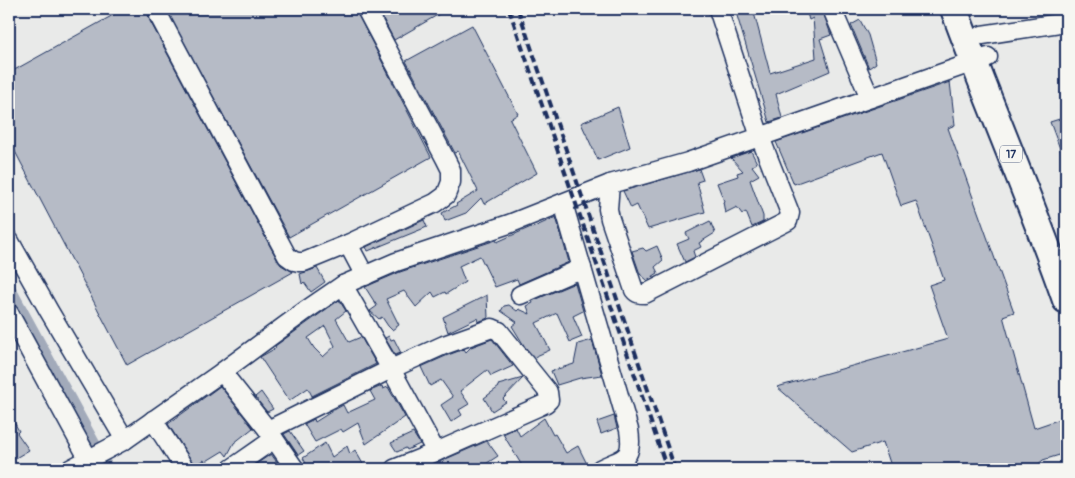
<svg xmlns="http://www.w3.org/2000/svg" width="1075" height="478" font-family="Pangolin,sans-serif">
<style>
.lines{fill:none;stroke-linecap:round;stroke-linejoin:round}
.canal{stroke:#a2aaba;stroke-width:12}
.building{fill:#b6bbc6;stroke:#1b2f5e;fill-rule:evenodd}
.minor-casing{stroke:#1b2f5e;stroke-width:21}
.highway-casing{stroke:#1b2f5e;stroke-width:30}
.minor{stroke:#f6f6f2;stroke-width:18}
.highway{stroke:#f6f6f2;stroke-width:26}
.rail{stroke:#1b2f5e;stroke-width:4;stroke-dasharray:8 4;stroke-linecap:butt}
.labels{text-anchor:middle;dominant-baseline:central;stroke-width:4;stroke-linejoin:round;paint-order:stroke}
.shield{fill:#f6f6f2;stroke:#5d6b8a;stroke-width:1}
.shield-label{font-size:11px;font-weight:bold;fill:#1b2f5e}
</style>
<rect width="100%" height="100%" fill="#e9eae9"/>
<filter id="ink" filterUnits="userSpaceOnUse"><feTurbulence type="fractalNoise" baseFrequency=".02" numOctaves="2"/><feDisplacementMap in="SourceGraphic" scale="10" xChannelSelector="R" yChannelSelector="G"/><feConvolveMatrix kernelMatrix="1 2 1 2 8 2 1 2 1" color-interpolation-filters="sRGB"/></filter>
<g filter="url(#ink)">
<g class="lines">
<polyline class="canal" points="9,287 108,469"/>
</g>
<g class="building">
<polygon points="124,9 152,9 148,15 150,21 278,261 281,265 293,272 127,365 9,140 9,73"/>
<polygon points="166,9 355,9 431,157 289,237"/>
<polygon points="378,9 448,9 394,40"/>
<polygon points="735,9 753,9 770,73 816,58 813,18 809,20 806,9 822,9 831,35 820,39 830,71 776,94 782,118 769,122"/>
<polygon points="860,20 868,35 876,63 869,68 851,25"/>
<polygon points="472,25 518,114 510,119 537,173 484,204 481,198 466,213 445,221 442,213 457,205 456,204 478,191 458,151 455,153 406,61"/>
<polygon points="950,82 955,125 948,128 1014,312 1003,316 1034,428 1066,417 1066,453 1043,460 1035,467 1028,469 892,469 883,442 852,452 777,387 948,339 929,285 944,280 916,201 901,206 882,152 794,184 776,142"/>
<polygon points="618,107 630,147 598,160 581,123"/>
<polygon points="1066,117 1066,162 1065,162 1050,122"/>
<polygon points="751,151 757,163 752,166 759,175 750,180 763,216 763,222 752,227 746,212 742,214 737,207 725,213 723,202 724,201 717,183 738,176 737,173 743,171 731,158"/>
<polygon points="699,169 703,180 697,182 705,212 648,229 637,205 631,208 623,191"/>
<polygon points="556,217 569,262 519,284 517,279 495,287 480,256 459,266 465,282 446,294 445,292 435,297 432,292 416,307 404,291 386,299 399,325 392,330 388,326 382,317 379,319 370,311 377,306 365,287 400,272 496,240 497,242 531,227 532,228"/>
<polygon points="424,220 427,227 368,251 366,247"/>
<polygon points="710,221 715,233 699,243 701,247 693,251 695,257 685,262 677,244 689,239 686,233"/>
<polygon points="657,246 663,260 655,267 658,273 647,280 640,274 632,251 643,248 646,251"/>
<polygon points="317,268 325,282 311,292 304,282 302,284 300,274"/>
<polygon points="575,283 583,311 573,316 582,337 570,342 557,313 536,323 550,350 534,357 525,347 512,326 517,322 501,311 504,306 509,305 517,311 519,309 530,314 527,306 533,303 532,301"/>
<polygon points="487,295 488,318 478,322 477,318 448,332 443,317"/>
<path d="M339,300L346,311L336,319L349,342L361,337L376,364L312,396L308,388L289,401L260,357L276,348L275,346ZM325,326L335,346L323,357L314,348L308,338Z"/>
<polygon points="389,336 391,340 394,339 401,353 395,355 385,338"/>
<polygon points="492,339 513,366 491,376 487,370 460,391 469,404 459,410 462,415 451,422 441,405 453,397 441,380 430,386 421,367 448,355 464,349 466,352 471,347"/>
<polygon points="592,340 602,375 580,378 557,385 551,371 574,364 578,344"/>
<polygon points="523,378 503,399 506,402 492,411 484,398 499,387 498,385"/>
<polygon points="220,386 253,428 234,443 227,456 223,451 205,462 204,460 195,466 168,424"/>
<polygon points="382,386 383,389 388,387 405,417 366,444 358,423 343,432 341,429 315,442 304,424 314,419 315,422 334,410 343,405 347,413 375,400 370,391"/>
<polygon points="261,392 273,409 267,412 255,397"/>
<polygon points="9,413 19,431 17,433 29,450 9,462"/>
<polygon points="614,416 617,428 601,434 597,422"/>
<polygon points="544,418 553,435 555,434 566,453 578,446 588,466 583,469 556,469 554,465 547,469 524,469 503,434 516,428 520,436"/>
<polygon points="290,431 304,451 298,455 284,434"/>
<polygon points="413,433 420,444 407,450 406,448 397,452 391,443"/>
<polygon points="487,441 498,456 478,469 427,469 432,465"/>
<polygon points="325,443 332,457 347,446 350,454 355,450 363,464 354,469 309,469 303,458"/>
<polygon points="271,454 282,469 249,469"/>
</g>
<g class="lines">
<g class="minor-casing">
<g id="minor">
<polyline points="832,9 870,98"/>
<polyline points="159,16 287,256 294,261 299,262 304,262 348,244 435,203 446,195 451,182 451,170 445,158 366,9"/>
<polyline points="982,35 1066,22"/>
<path d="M610,184L608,209L610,219L634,290C637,294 640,294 645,294L788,221L790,213L760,137L718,9"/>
<path d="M563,203L629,430C634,462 622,457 600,469"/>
<polyline points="9,240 49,311 125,440"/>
<polyline points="348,244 365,276"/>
<polyline points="343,285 391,369 436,452"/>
<polyline points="520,295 582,268"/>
<polyline points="9,313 89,460"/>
<polyline points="222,372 268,430 295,469"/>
<polyline points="153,420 185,469"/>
<polyline points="268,430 391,369 444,345 492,328 499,331 548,392 549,400 546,403 540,406 436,452 394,469"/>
<polyline points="70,469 125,440 222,372 305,311 343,285 396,262 509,224 610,184 688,162 988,57"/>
<polyline points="231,469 274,439"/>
</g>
</g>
<g class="highway-casing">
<path id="highway" d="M954,9C990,107 1032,202 1066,300"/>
</g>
<use href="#minor" class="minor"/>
<use href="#highway" class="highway"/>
<g class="rail">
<polyline points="509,9 667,469"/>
<polyline points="518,9 675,469"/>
</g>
</g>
</g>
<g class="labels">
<rect class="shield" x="1000" y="145.5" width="22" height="17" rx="4"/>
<g class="shield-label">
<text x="1011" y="154">17</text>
</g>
</g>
<rect width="1075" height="478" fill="none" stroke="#f6f6f2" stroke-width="30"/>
<rect x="15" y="15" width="1045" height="448" fill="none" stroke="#1b2f5e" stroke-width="2" filter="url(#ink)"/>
</svg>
